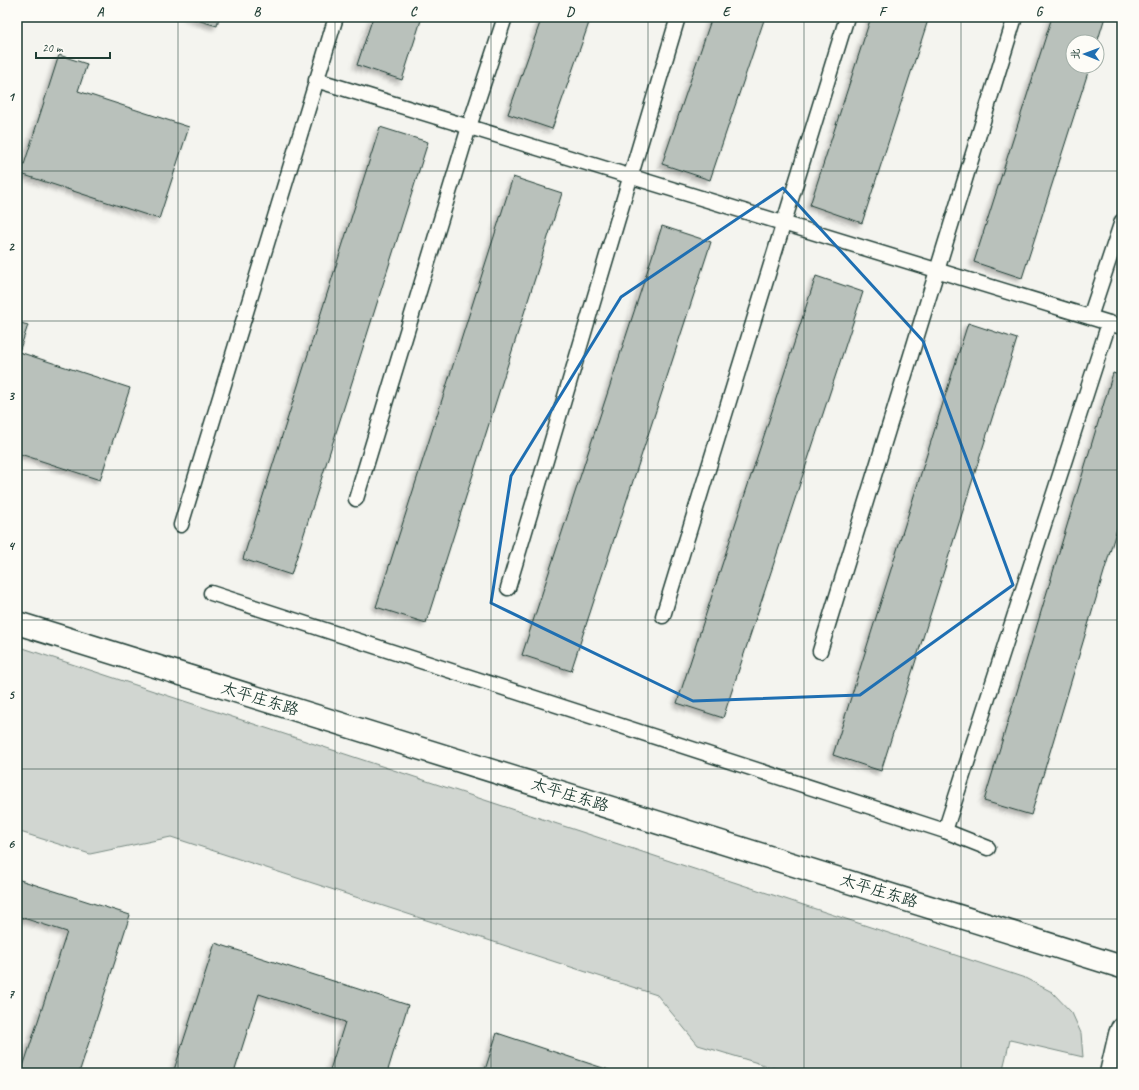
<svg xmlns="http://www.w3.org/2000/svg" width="1139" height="1090" font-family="Caveat,'LXGW WenKai TC',sans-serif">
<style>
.green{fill:#d1d6d1;stroke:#788a82}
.building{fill:#b9c1bb;stroke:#1f3d34;filter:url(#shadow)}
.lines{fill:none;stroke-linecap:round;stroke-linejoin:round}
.lane-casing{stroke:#1f3d34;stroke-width:17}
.secondary-casing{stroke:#1f3d34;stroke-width:25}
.lane{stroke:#fdfcf7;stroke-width:14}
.secondary{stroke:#fdfcf7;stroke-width:22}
.marked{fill:none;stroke:#1f6fb2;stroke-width:3;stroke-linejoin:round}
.grid{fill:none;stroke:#1f3d34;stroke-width:1;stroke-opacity:0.55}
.labels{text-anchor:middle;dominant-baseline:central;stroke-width:3;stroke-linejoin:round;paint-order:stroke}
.street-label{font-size:16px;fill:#1f3d34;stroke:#fdfcf7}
.neatline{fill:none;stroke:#1f3d34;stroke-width:1.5}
.grid-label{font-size:13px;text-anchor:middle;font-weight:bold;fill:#1f3d34}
</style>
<defs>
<filter id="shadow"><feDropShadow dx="-3.5" dy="3.5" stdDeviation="2" flood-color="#0004"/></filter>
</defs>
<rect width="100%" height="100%" fill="#f4f4ef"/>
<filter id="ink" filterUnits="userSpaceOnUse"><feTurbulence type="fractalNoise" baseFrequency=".025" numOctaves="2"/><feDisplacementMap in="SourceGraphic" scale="8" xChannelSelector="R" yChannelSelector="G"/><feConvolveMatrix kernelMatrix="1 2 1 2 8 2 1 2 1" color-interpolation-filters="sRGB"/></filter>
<g filter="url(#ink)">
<polygon class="green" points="17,646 1025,978 1052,992 1072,1013 1081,1033 1083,1057 1010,1040 1002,1073 791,1073 698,1045 657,995 171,837 90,854 17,831"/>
<g class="building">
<polygon points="187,17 219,17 217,26"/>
<polygon points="373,17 422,17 402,80 357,65"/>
<polygon points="542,17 591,17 552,129 508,114"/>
<polygon points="712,17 765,17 710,180 662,164"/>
<polygon points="871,17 929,17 862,223 810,205"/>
<polygon points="1052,17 1105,17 1097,43 1097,42 1073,42 1073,66 1090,66 1022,278 974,262"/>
<polygon points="59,55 87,64 78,91 189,127 159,219 21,174"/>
<polygon points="380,127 428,142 291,575 243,559"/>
<polygon points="513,177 562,193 426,623 376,607"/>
<polygon points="662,226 711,242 571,671 522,655"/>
<polygon points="816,276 863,292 723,718 677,703"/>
<polygon points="17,322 28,325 19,352 130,388 100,480 17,453"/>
<polygon points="968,323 1017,339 881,771 833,755"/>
<polygon points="1113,373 1122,376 1122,512 1031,815 984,801"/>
<polygon points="17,879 130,915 79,1073 21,1073 67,932 17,916"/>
<polygon points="215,943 408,1005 387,1073 329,1073 345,1022 259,994 234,1073 173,1073"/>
<polygon points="497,1033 618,1073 484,1073"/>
</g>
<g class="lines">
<g class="lane-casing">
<g id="lane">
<polyline points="316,80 1122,327"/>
<polyline points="1090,317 1122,221"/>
<polyline points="356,499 469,127 505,17"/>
<polyline points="181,525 336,17"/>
<polyline points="508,588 678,17"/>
<polyline points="211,593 945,831 988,848"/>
<polyline points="663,616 847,17"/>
<polyline points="820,651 1015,17"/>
<polyline points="945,831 1109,323"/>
</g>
</g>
<g class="secondary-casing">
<g id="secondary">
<polyline points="17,623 1122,967"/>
<polyline points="1111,1073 1120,1034 1122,1029"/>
</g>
</g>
<use href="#lane" class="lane"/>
<use href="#secondary" class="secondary"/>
</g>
</g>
<path class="marked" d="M783,188L923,341L1013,585L860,695L693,701L491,603L511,476L621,297Z"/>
<path class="grid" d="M178,17V1073M335,17V1073M491,17V1073M648,17V1073M804,17V1073M961,17V1073M17,171H1122M17,321H1122M17,470H1122M17,620H1122M17,769H1122M17,919H1122"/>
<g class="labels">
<g class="street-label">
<text transform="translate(260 699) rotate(17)">太平庄东路</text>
<text transform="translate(570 795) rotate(17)">太平庄东路</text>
<text transform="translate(879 891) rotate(17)">太平庄东路</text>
</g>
</g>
<rect width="1139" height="1090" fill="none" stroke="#fdfcf7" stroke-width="44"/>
<g transform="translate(1085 54) rotate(271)"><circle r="19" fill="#fdfcf7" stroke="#a4b0a9"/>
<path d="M0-3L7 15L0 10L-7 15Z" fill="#1f6fb2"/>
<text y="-6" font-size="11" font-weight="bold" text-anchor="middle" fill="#1f3d34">北</text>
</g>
<path d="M36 52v6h74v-6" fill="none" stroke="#1f3d34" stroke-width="2"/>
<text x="42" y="52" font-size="12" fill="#1f3d34" stroke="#fdfcf7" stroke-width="3" paint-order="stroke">20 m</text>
<rect x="22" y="22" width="1095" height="1046" class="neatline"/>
<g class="grid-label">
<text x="100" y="16">A</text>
<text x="257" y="16">B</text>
<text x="413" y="16">C</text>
<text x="570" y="16">D</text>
<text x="726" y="16">E</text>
<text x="882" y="16">F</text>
<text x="1039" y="16">G</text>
<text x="11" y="101">1</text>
<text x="11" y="251">2</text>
<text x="11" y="400">3</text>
<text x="11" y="550">4</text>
<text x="11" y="699">5</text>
<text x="11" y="848">6</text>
<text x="11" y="998">7</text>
</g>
</svg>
